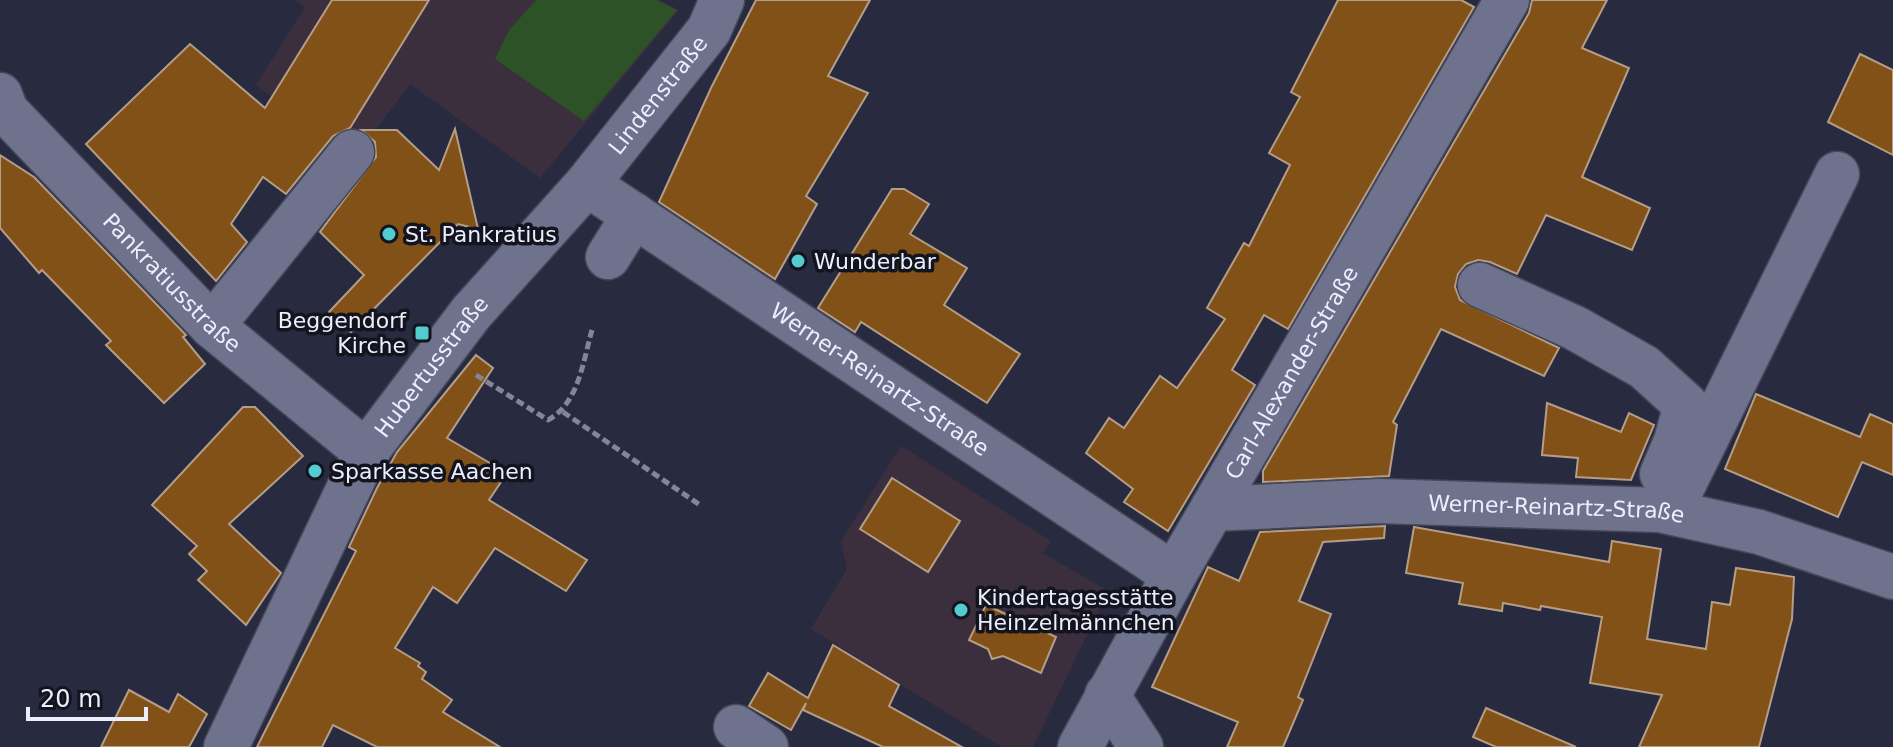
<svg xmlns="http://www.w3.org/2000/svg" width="1893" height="747" font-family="'DejaVu Sans',sans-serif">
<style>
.education{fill:#3c2f3d}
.green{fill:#2e5228}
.building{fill:#825117;stroke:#b49e88;stroke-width:2}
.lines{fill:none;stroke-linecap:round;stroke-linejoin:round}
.minor-casing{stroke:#45485a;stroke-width:47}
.path{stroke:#838698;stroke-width:5;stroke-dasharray:8 4;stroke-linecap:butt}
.minor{stroke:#6f728c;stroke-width:44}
.poi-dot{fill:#52ccd0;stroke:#13141e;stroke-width:3}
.labels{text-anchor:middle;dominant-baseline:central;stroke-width:7;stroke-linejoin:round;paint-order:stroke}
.street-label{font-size:22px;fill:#ebeefd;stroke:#13141e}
.poi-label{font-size:22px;fill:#ebeefd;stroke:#13141e;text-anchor:start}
</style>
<rect width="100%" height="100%" fill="#282a40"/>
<g class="education">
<polygon points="295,0 659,0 679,10 540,178 410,84 354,159 256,85 305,7"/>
<polygon points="901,446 1051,541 1043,553 1108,591 1033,747 1002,747 811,629 847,569 841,541"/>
</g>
<polygon class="green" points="536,0 657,0 677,10 584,121 495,59 509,30"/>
<g class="building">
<polygon points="332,0 429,0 350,128 333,136 286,194 263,177 231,224 247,242 216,281 86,144 190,44 265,108"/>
<polygon points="756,0 870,0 828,76 868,93 806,196 817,204 775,279 659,202 711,88"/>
<polygon points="1338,0 1461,0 1474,7 1288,329 1264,315 1232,370 1255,385 1168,531 1124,502 1133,489 1086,453 1109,418 1124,428 1160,376 1177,388 1225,319 1207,308 1244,243 1249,246 1290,165 1269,153 1300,97 1291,92"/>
<polygon points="1532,0 1607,0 1582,48 1629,68 1582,177 1650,208 1632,250 1546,215 1517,274 1490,262 1478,260 1466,264 1458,274 1455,287 1460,300 1559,348 1544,376 1441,329 1393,422 1397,425 1389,476 1263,482 1263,471 1529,13"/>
<polygon points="1860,54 1893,70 1893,155 1828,122"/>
<polygon points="455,129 478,229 458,224 351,332 329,312 364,275 320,232 376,157 375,142 361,130 397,130 439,170"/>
<polygon points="0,155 34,177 186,335 183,337 205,364 164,403 106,345 111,341 42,270 39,273 0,228"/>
<polygon points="892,189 904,189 929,204 910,234 967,268 944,305 1020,354 987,403 861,322 855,332 818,308"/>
<polygon points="476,355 493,368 447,438 507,473 489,500 587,560 566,591 495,548 457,603 433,587 395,648 420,663 418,666 426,672 422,679 452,700 443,712 500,747 377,747 333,725 322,747 257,747 356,551 349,547 377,488 397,452"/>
<polygon points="1756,394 1860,437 1870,414 1893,424 1893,475 1862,462 1838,517 1725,469"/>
<polygon points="1547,403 1621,432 1629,413 1654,425 1631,480 1576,477 1578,458 1542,455"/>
<polygon points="243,407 255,407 303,456 229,524 281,573 246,625 198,580 207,571 189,554 197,546 152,505"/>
<polygon points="892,478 960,521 928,572 860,529"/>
<polygon points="1385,526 1384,538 1323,542 1299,601 1331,614 1298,697 1303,700 1283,747 1227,747 1238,722 1152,687 1208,567 1239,581 1260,532"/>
<polygon points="1414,527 1609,562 1612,541 1661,549 1647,639 1706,649 1712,602 1730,605 1736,568 1794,577 1792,619 1759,747 1639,747 1662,695 1590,683 1602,617 1541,606 1540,610 1503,603 1502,611 1459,604 1463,583 1406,573"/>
<polygon points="986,605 1056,637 1041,673 1003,656 992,659 988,649 969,640"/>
<polygon points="833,645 899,685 889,706 962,747 883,747 803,710 806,703 791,730 749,706 768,673 808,698"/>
<polygon points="129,690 169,712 178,694 207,714 189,747 101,747"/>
<polygon points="1486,708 1576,747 1496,747 1473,737"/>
</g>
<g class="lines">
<g class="minor-casing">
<g id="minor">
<path id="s1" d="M0,95L6,111L212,326L366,452"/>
<path id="s2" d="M587,184L1174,575"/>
<polyline points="608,257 634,215"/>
<polyline points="1480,285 1575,328 1644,367 1686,405 1676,441 1662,474"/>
<polyline points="212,326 352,152"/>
<path id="s3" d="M1213,509L1379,501L1660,510L1759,532L1893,577"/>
<polyline points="1670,512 1837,174"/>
<polyline points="1107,695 1141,747"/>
<polyline points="736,727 766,747"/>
<path id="s4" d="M226,747L366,452L471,313L587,184L709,30L722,0"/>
<path id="s5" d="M1080,747L1174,575L1507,0"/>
</g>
</g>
<g class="path">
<path d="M476,375L548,420C579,403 583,361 592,330"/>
<polyline points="563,412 700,505"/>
</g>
<use href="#minor" class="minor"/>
</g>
<g class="poi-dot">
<circle cx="389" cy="234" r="8"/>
<circle cx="798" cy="261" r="8"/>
<rect x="414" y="325" width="16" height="16" rx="4"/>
<circle cx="315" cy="471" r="8"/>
<circle cx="961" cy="610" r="8"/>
</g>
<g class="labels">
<g class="street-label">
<text stroke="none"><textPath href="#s4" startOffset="788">Lindenstraße</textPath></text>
<text stroke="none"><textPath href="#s1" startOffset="256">Pankratiusstraße</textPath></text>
<text stroke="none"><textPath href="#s4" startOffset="434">Hubertusstraße</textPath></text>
<text stroke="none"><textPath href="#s5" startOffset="430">Carl-Alexander-Straße</textPath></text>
<text stroke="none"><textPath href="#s2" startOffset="352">Werner-Reinartz-Straße</textPath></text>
<text stroke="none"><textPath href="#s3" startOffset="344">Werner-Reinartz-Straße</textPath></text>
</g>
<g class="poi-label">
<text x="405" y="234">St. Pankratius</text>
<text x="814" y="261">Wunderbar</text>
<text x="406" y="320" text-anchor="end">Beggendorf<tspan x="406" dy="25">Kirche</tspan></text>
<text x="331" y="471">Sparkasse Aachen</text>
<text x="977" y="597">Kindertagesstätte<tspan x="977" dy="25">Heinzelmännchen</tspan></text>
</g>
</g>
<path d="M28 707v12h118v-12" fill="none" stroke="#ebeefd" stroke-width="4"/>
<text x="40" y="707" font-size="24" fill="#ebeefd" stroke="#13141e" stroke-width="6" paint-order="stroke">20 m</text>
</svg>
